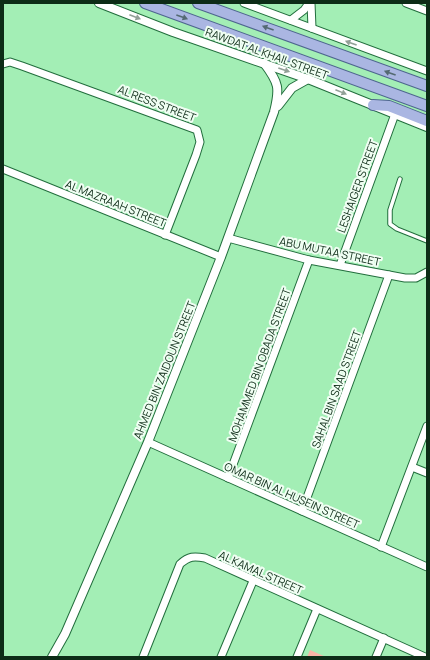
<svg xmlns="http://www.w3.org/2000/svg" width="430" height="660" font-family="Manrope,sans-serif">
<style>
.green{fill:#fab5a7}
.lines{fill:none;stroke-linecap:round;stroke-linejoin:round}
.service-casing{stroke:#226e3d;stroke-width:5.5}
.minor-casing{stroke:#226e3d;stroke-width:9}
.tertiary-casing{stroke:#226e3d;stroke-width:10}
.primary-casing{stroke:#4e668e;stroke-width:12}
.service{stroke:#fff;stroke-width:3.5}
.minor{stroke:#fff;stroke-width:7}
.tertiary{stroke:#fff;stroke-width:8}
.primary{stroke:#aab6e2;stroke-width:10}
.oneway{fill:#92a097}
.oneway2{fill:#546a72}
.labels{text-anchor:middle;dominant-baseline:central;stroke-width:4;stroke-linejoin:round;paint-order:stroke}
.street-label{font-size:11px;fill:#0d2c17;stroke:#f0fef3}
</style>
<rect width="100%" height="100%" fill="#a3eeb5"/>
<polygon class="green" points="310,650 326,657 307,657"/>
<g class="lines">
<g class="service-casing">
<polyline id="service" points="400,179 390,210 390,224 397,229 427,241"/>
</g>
<g class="minor-casing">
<g id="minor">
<polyline points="244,3 427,71"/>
<polyline points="311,3 312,28"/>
<polyline points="406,3 427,11"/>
<polyline points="291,20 304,10 309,3"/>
<polyline points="3,64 10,62 22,66 197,130 200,142 196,155 165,235"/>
<polyline points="3,169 221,257"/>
<polyline points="228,238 309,260 405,278 416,278 427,272"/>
<polyline points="340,265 395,114"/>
<polyline points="148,442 427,567"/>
<polyline points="412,467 427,473"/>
<polyline points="228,478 309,260"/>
<polyline points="302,511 389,275"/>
<polyline points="381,547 427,426"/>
<path d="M143,657L180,564C189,556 194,556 205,558L425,657"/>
<polyline points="221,657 253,581"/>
<polyline points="297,657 317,609"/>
<polyline points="376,657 384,638"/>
</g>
</g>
<g class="tertiary-casing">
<g id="tertiary">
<polyline points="99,3 173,32 308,79 427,127"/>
<polyline points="278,106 292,88 308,79"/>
<path d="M52,657L65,634L148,442L221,257L274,112C280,88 279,83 264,63"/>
</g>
</g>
<g class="primary-casing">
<g id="primary">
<polyline points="145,3 427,106"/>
<polyline points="198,3 427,86"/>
<polyline points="373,105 389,106 427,121"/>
</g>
</g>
<use href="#service" class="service"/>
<use href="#minor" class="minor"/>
<use href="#tertiary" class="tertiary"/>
<use href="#primary" class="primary"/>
</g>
<defs><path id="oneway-solid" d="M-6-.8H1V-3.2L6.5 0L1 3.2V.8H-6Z"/></defs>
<g class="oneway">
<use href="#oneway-solid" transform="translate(135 17) rotate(21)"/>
<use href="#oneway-solid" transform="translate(351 43) rotate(-160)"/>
<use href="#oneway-solid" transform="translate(284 70) rotate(19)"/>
<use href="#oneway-solid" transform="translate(341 92) rotate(22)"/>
</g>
<g class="oneway2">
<use href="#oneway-solid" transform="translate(182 17) rotate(20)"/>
<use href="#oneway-solid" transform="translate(268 28) rotate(-160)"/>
<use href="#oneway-solid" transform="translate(390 73) rotate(-160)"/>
</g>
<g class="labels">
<g class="street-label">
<text transform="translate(267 53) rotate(20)">RAWDAT AL KHAIL STREET</text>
<text transform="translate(157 103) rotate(21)">AL RESS STREET</text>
<text transform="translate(357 186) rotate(-70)">LESHAIGER STREET</text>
<text transform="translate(116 203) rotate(22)">AL MAZRAAH STREET</text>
<text transform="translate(330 251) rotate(12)">ABU MUTAA STREET</text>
<text transform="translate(259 365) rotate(-70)">MOHAMMED BIN OBADA STREET</text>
<text transform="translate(164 370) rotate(-68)">AHMED BIN ZAIDOUN STREET</text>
<text transform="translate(336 389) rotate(-70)">SAHAL BIN SAAD STREET</text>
<text transform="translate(292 495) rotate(24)">OMAR BIN AL HUSEIN STREET</text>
<text transform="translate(261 572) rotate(24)">AL KAMAL STREET</text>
</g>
</g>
<rect width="430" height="660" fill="none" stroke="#0d2c17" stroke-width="8"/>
</svg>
